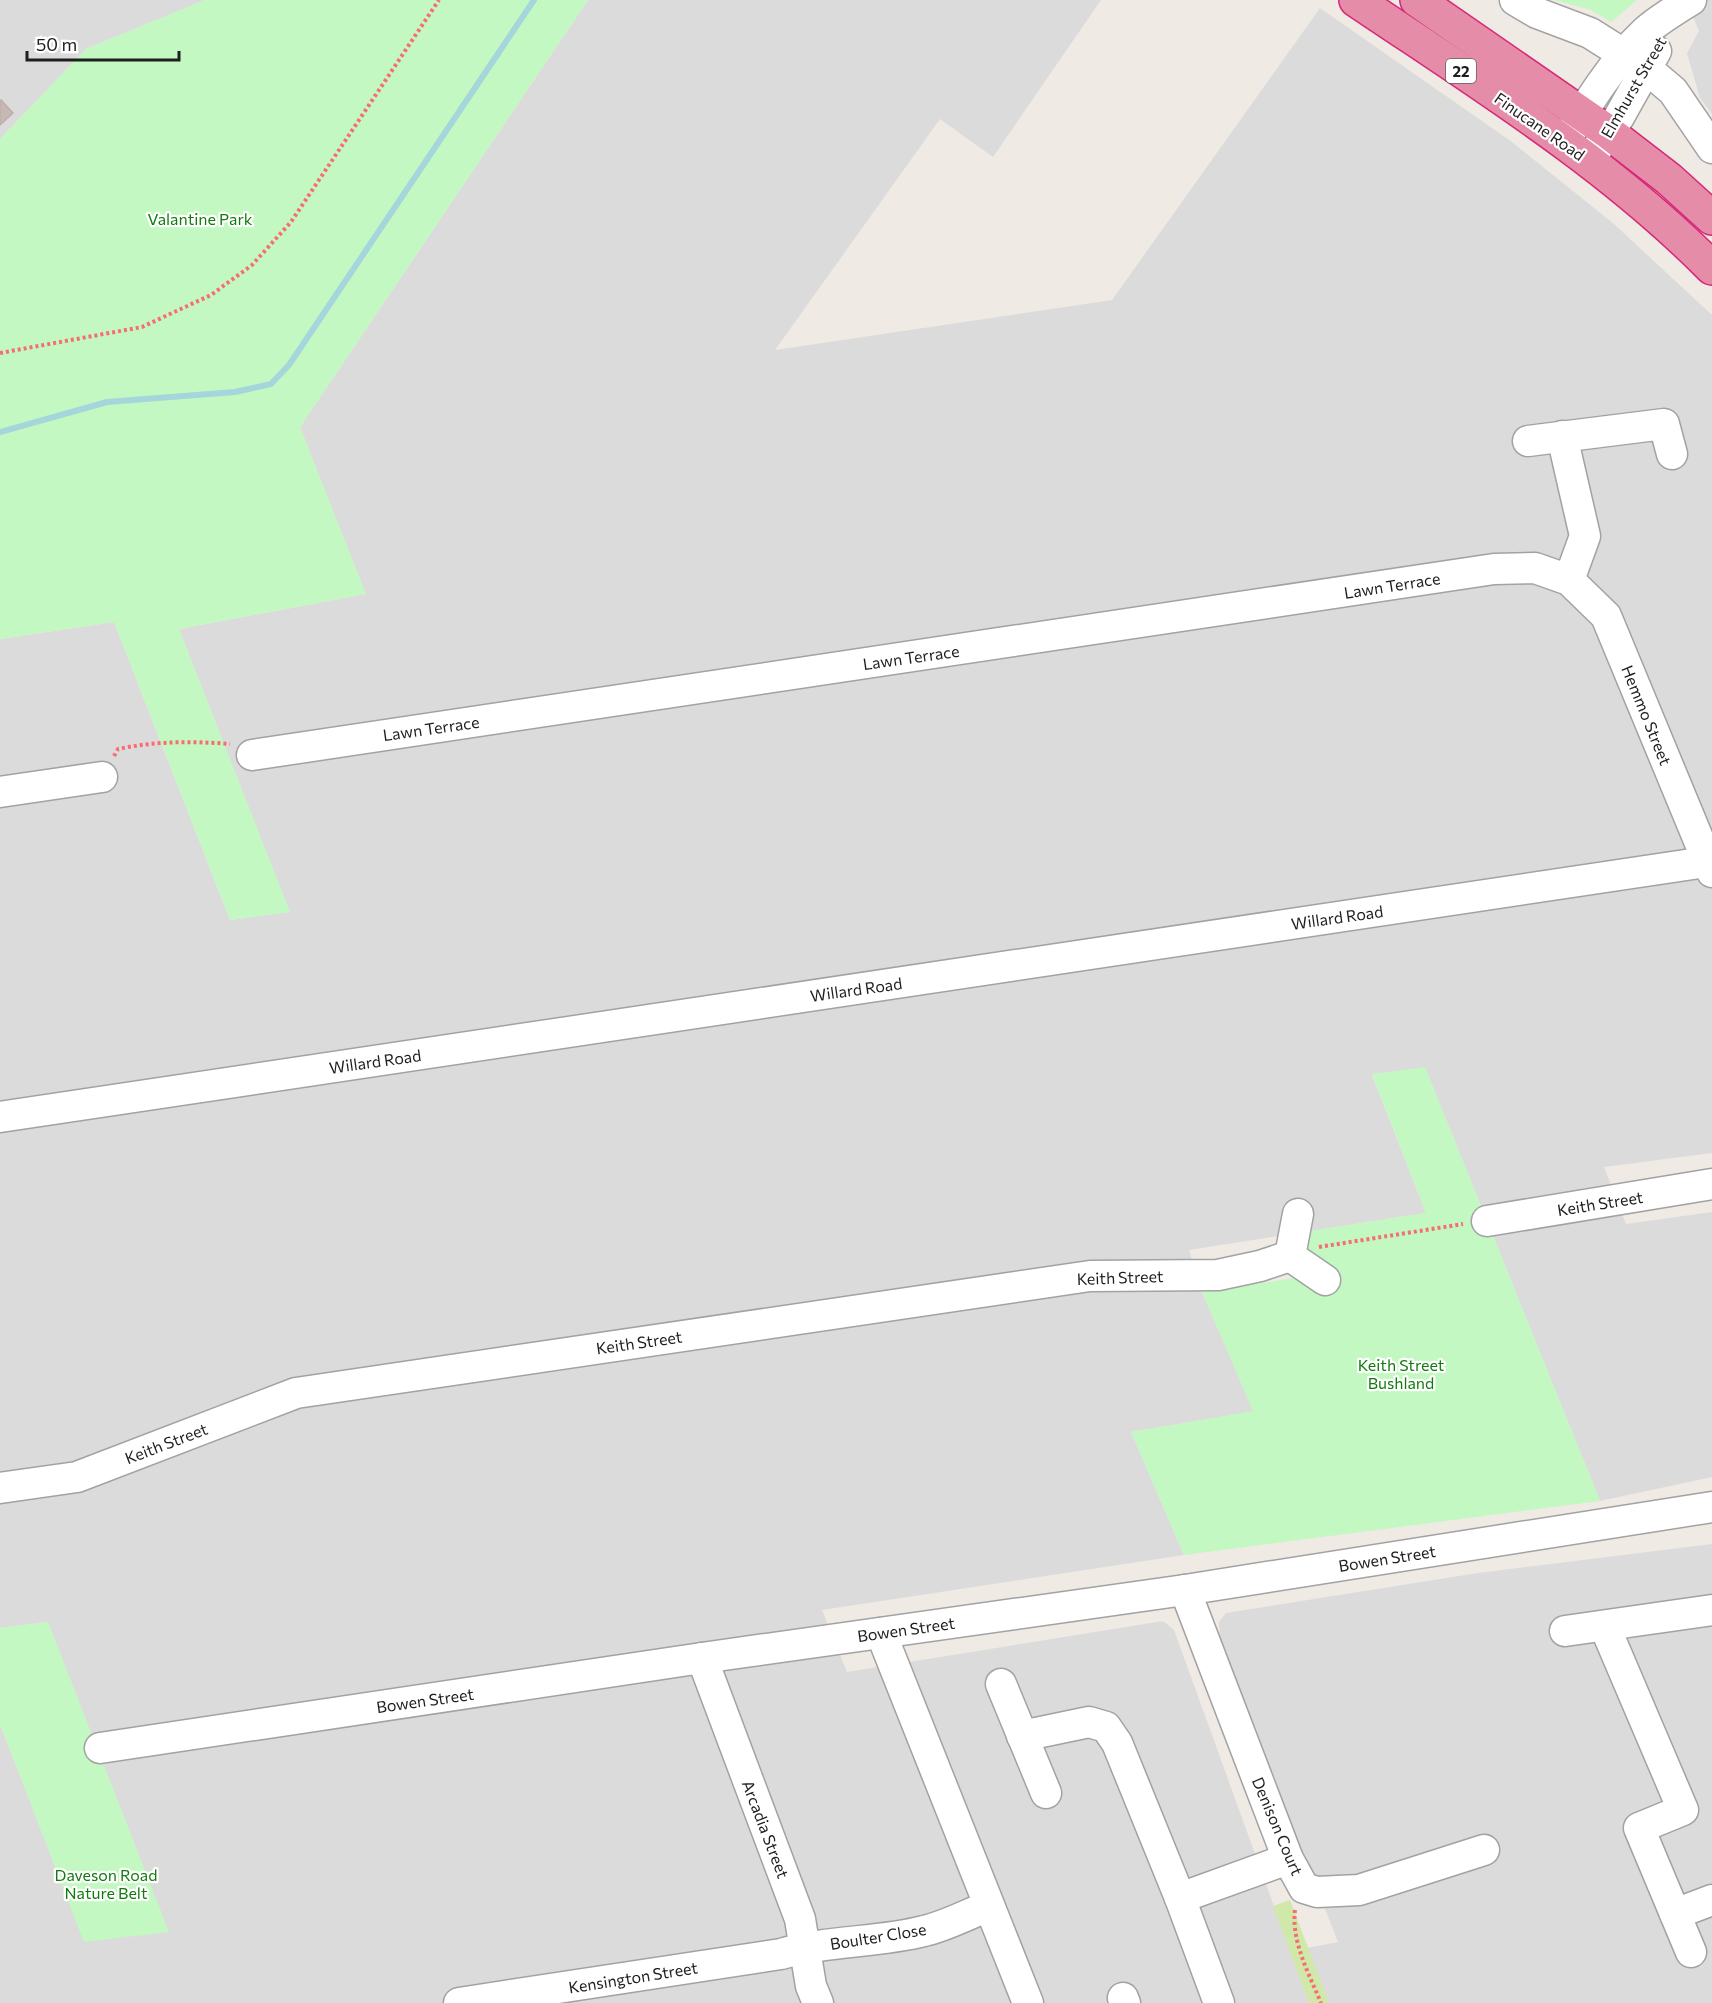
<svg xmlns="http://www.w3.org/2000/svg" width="1712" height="2003" font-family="Commissioner,sans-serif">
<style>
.residential{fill:#dcdbdb}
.grass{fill:#d1e8ab}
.park{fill:#c4f8c2}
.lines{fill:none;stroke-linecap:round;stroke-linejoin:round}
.stream{stroke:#a5d6dc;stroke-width:6}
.building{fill:#c4b9b4;stroke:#c0afa7;stroke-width:1.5}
.minor-casing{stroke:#a2a2a2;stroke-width:33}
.highway-casing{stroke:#d72779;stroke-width:36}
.path{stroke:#f76d70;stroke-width:4;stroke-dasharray:3 3;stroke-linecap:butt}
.minor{stroke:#fff;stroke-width:30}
.highway{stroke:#e58da8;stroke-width:33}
.labels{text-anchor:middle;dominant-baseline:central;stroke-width:4.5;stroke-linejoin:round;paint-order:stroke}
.shield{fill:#fff;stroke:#626262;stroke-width:1.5}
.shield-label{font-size:15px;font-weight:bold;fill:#1e1e1e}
.street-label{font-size:16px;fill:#1e1e1e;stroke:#fff}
.park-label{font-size:16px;fill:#117b0d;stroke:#fff}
</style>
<rect width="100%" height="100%" fill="#efeae4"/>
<g class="residential">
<polygon points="0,0 205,0 86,49 0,139"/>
<polygon points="588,0 1101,0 993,157 940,119 775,350 1112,300 1320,8 1512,142 1614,224 1712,315 1712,1153 1604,1167 1626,1224 1712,1212 1712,1477 1600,1501 1425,1068 1372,1075 1426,1213 1189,1250 1202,1292 1254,1412 1131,1432 1184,1555 822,1610 847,1672 1163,1621 1174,1630 1309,2003 0,2003 0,1724 84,1941 48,1622 0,1628 0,639 114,622 230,920 289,912 179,629 365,594 300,427"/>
<polygon points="1686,0 1712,0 1712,114 1700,98 1687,53 1699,31"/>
<polygon points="1712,1544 1712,2003 1329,2003 1307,1948 1338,1942 1220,1641 1219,1622 1226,1613 1478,1573"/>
</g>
<polygon class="grass" points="1290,1900 1329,2003 1309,2003 1273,1906"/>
<g class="park">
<polygon points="205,0 588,0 300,427 366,594 179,629 290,912 230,920 114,622 0,639 0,139 86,49"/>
<polygon points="1554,0 1637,0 1611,22 1591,10"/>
<polygon points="1425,1067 1600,1501 1184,1555 1131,1432 1253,1411 1202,1292 1301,1277 1284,1235 1426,1213 1372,1074"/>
<polygon points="48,1622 169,1932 84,1942 0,1724 0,1628"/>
</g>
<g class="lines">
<polyline class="stream" points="0,432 107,402 235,392 271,384 289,365 534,0"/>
</g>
<polygon class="building" points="1,100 13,113 0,125 0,101"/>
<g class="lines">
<g class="minor-casing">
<g id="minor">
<polyline points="1515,0 1537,13 1590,33 1647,69 1673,91 1712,148"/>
<path d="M1564,143C1587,104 1612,63 1646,31C1657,21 1678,8 1691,0"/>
<polyline points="1589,160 1619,117 1656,51"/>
<polyline points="1562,436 1585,536 1569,580"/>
<polyline points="1528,441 1664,424 1672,454"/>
<polyline points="252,755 1494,569 1535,568 1569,580 1606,616 1712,872"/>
<polyline points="0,792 102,777"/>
<polyline points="0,1117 1712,861"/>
<polyline points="1298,1214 1290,1256 1325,1280"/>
<polyline points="1487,1221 1712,1184"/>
<polyline points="0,1488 77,1477 296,1393 1090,1276 1218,1275 1260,1266 1290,1256"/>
<polyline points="1185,1590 1288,1859 1304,1888 1317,1892 1359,1890 1484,1850"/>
<polyline points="1605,1627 1683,1810 1639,1828 1691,1952"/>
<polyline points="1565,1631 1712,1610"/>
<polyline points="881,1633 1028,2003"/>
<polyline points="702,1658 800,1919 811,1986 818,2003"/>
<polyline points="1001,1684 1046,1793"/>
<polyline points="1022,1736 1089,1722 1106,1727 1117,1743 1180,1898 1288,1859"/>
<polyline points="100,1748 702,1658 1185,1590 1712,1507"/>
<polyline points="1180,1898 1219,2003"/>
<polyline points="1675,1914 1712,1900"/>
<polyline points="1123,1998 1125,2003"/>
<path d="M459,2003L781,1954C828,1940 877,1943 924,1931C946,1926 968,1914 989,1906"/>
</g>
</g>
<g class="highway-casing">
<g id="highway">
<path d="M1356,0C1479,83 1607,162 1712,268"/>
<polyline points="1417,0 1608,132 1669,179 1712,218"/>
</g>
</g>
<g class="path">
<polyline points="0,353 142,327 211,295 252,265 291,222 439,0"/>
<path d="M114,756L118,749C156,741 192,741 230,744"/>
<polyline points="1319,1247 1463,1224"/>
<path d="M1295,1910C1291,1941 1309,1974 1321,2003"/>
</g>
<use href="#minor" class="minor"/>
<use href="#highway" class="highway"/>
</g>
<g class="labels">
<rect class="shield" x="1446" y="59" width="30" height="24" rx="4.5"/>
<g class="shield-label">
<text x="1461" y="71">22</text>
</g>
<g class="street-label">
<text transform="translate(1633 87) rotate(-60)">Elmhurst Street</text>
<text transform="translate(1540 126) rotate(35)">Finucane Road</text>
<text transform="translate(1392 585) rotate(-9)">Lawn Terrace</text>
<text transform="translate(911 657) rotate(-8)">Lawn Terrace</text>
<text transform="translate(1647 715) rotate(68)">Hemmo Street</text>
<text transform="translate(431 728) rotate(-8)">Lawn Terrace</text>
<text transform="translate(1337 917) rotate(-8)">Willard Road</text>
<text transform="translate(856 989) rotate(-8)">Willard Road</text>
<text transform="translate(375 1061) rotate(-8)">Willard Road</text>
<text transform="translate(1600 1203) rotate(-9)">Keith Street</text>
<text transform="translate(1120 1277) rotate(-2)">Keith Street</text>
<text transform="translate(639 1342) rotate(-8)">Keith Street</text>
<text transform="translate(166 1443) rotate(-21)">Keith Street</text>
<text transform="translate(1387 1558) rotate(-9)">Bowen Street</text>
<text transform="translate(906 1629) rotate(-8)">Bowen Street</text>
<text transform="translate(425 1700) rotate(-8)">Bowen Street</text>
<text transform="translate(1278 1826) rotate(67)">Denison Court</text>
<text transform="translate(766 1829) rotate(69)">Arcadia Street</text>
<text transform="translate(878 1936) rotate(-9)">Boulter Close</text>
<text transform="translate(633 1977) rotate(-9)">Kensington Street</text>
</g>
<g class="park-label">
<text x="200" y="218">Valantine Park</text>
<text x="1401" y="1364">Keith Street<tspan x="1401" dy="18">Bushland</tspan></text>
<text x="106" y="1874">Daveson Road<tspan x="106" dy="18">Nature Belt</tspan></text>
</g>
</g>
<path d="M27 51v9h152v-9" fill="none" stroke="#1e1e1e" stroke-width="3"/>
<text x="36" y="51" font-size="18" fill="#1e1e1e" stroke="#ffffff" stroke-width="4.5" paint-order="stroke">50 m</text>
</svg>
